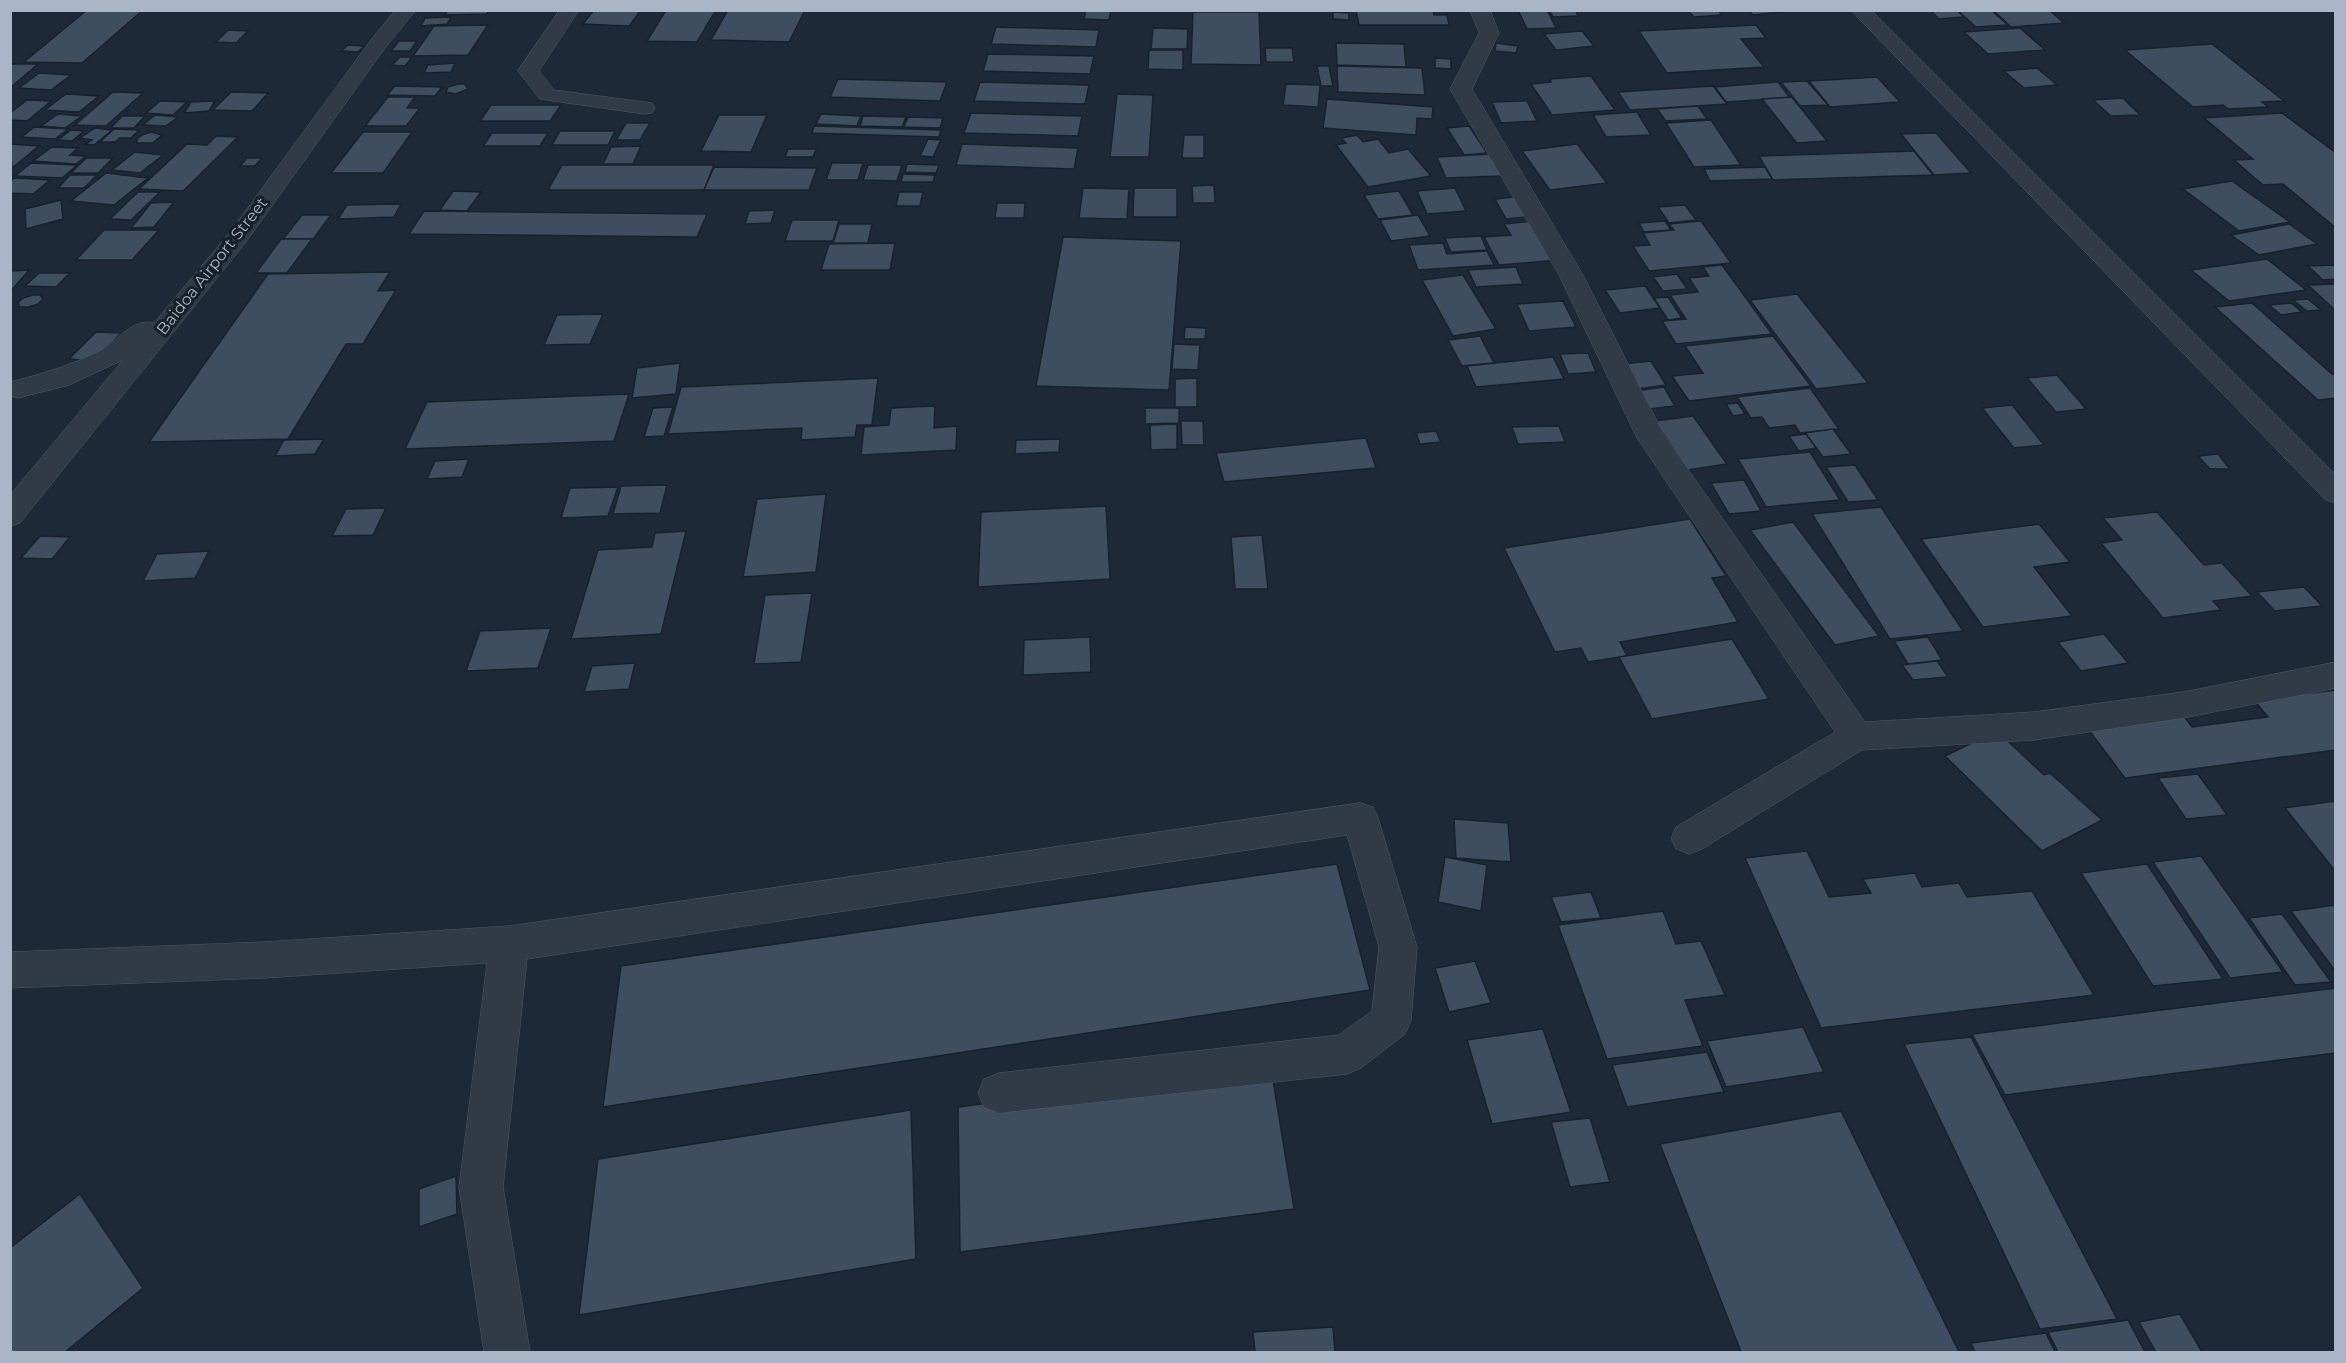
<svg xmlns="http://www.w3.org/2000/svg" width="2346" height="1363" font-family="Montserrat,sans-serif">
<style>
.building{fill:#3f4e5f;stroke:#18222d;stroke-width:1.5}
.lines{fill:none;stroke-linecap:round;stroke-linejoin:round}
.minor-casing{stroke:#4e5865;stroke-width:1}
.minor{fill:#303b47;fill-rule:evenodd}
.labels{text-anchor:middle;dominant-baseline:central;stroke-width:6;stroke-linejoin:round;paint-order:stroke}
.far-street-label{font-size:16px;fill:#aab5c5;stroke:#16202b}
</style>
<rect width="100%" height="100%" fill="#1d2936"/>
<g class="building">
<polygon points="87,10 143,10 82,63 24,62"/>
<polygon points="448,10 490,10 487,14 445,15"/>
<polygon points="594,10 641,10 629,26 583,24"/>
<polygon points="666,10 716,10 697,42 647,41"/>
<polygon points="728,10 805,10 789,42 711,40"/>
<polygon points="1086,10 1111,10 1109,20 1084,19"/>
<polygon points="1356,10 1433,10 1434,15 1447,15 1449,25 1359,25"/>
<polygon points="1518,10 1547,10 1556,28 1527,29"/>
<polygon points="1549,10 1575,10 1578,16 1553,17"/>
<polygon points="1687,10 1718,10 1722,15 1694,17"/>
<polygon points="1748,10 1797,10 1753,15"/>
<polygon points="1930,10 1957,10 1964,17 1939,19"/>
<polygon points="1957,10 1991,10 2008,25 1976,27"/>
<polygon points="1993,10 2049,10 2064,23 2011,27"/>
<polygon points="1193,12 1259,12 1261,65 1191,64"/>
<polygon points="1333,12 1349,13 1349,20 1333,19"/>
<polygon points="451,17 447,24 421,26 425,18"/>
<polygon points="488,25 468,55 413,56 434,26"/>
<polygon points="1756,25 1766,38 1741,39 1764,67 1667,73 1639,31"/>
<polygon points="996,27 1099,30 1096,47 991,44"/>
<polygon points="1153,28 1188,29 1187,49 1151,49"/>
<polygon points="2020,28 2045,50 1988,54 1964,32"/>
<polygon points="228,30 248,31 236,43 216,42"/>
<polygon points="1582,31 1594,46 1556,50 1544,34"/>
<polygon points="399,41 417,41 410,51 391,51"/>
<polygon points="1336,43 1404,44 1406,67 1337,65"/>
<polygon points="1496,43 1518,46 1516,53 1495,51"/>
<polygon points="2212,44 2284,101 2262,102 2268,107 2229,109 2223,105 2193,107 2125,50"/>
<polygon points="348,45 364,46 358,52 341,51"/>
<polygon points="1265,48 1292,48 1294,62 1266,62"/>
<polygon points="1149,50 1183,50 1183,70 1148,69"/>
<polygon points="988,54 1094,56 1090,74 983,71"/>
<polygon points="400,57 412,57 405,66 392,65"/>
<polygon points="1435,58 1451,59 1451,69 1435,68"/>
<polygon points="455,63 451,72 424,73 428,65"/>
<polygon points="10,64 38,64 10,88"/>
<polygon points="1317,66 1329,66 1333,86 1321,86"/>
<polygon points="1337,66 1422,68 1425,95 1338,92"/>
<polygon points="2037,68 2057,85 2024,88 2004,71"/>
<polygon points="39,73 71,75 51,90 19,88"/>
<polygon points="1591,76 1615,110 1552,115 1531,84 1551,82 1550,79"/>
<polygon points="1877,77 1900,102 1830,107 1809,81"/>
<polygon points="838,79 947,82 940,101 830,97"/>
<polygon points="1807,81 1828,105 1800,106 1781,82"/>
<polygon points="980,82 1089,85 1085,104 974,101"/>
<polygon points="1778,82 1790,98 1726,102 1715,87"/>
<polygon points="458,84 465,84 468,89 456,94 446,92 448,87"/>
<polygon points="1286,84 1320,85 1318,107 1283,105"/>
<polygon points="395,86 442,87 435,96 387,95"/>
<polygon points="1713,86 1727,104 1630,110 1618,92"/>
<polygon points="113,92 143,93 106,126 75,125"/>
<polygon points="231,92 268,93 252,111 213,110"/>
<polygon points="66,94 99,96 79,112 45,110"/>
<polygon points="1117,94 1153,95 1149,157 1110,157"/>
<polygon points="388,97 415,97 407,108 420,108 406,126 365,126"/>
<polygon points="1792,97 1827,141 1797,143 1762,99"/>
<polygon points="2123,98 2140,115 2111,116 2093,100"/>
<polygon points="1327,99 1433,107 1432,119 1417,118 1416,135 1323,128"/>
<polygon points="27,100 51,101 27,121 10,120 10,113"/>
<polygon points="160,101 187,102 173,115 146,113"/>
<polygon points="215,101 209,111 184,113 191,102"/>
<polygon points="1527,101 1537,121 1501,123 1492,102"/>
<polygon points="491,105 561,105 550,121 480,121"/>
<polygon points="1698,106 1707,119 1666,121 1657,109"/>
<polygon points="1637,112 1651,135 1606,137 1593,115"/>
<polygon points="971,113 1082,116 1078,136 964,133"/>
<polygon points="2282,113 2336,153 2336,228 2283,184 2263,185 2234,160 2253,159 2204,118"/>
<polygon points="58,114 82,116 65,128 41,126"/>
<polygon points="821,114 861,116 857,126 816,124"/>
<polygon points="155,115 178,117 166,126 143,125"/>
<polygon points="719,115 767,115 751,152 701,151"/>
<polygon points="122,116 145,116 134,128 111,128"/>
<polygon points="863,116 906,117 902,127 860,126"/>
<polygon points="908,117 943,118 940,128 904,127"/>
<polygon points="1711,120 1741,165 1694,167 1666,123"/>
<polygon points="626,123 650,123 640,140 616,140"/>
<polygon points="814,126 941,130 939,137 812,133"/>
<polygon points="1469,126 1487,153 1464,155 1447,128"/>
<polygon points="34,127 68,129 55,139 22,137"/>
<polygon points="95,128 112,130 94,145 85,144 92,140 80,138"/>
<polygon points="114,129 139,130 131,138 120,138 115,142 100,142"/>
<polygon points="71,130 84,131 72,141 58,140"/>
<polygon points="560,131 615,131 608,145 552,145"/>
<polygon points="151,132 162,135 153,143 137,143 137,139 142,135"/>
<polygon points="363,132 412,132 383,173 331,173"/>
<polygon points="492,133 548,133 540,146 483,146"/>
<polygon points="1936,133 1971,173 1934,175 1901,134"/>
<polygon points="1184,135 1204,135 1204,158 1182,158"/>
<polygon points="1357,135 1363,142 1378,139 1389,153 1408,149 1431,176 1368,187 1336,145 1346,143 1341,138"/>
<polygon points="216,136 238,137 183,191 139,189 187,144 207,145"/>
<polygon points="928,139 941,140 933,157 920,156"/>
<polygon points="10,144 39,146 12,168"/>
<polygon points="962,144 1078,148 1074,169 956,165"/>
<polygon points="1577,144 1607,183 1550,190 1522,151"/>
<polygon points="641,146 633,164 603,164 611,147"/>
<polygon points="52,147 78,148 70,155 86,156 76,164 33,161"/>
<polygon points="788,149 816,149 813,157 785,157"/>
<polygon points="1914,151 1933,175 1773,180 1759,156"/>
<polygon points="135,152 163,155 140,173 112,170"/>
<polygon points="1491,154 1501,176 1446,178 1437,157"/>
<polygon points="86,158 113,158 98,173 71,173"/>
<polygon points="247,158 262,158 255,166 240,166"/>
<polygon points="31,163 77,165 62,178 15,176"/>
<polygon points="832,163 863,163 858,180 826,180"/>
<polygon points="907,164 939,165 936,173 905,172"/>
<polygon points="562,165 714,165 704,190 548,190"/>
<polygon points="868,165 902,165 897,181 863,180"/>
<polygon points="714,167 817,168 809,190 704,190"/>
<polygon points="1765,167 1772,179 1710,181 1704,169"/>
<polygon points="106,173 148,178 114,205 71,201"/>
<polygon points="903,174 935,175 933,182 901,182"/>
<polygon points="70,175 97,175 84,188 58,188"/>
<polygon points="14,178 50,180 33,194 10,193 10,181"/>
<polygon points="2232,181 2290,222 2239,231 2183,189"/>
<polygon points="1214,185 1215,203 1193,203 1192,186"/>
<polygon points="1083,188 1129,189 1127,219 1079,218"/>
<polygon points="1134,188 1177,188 1177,217 1133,217"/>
<polygon points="1455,188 1466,211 1427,214 1417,191"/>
<polygon points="453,191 481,192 467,211 440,210"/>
<polygon points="1399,191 1413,215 1378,219 1364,195"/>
<polygon points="138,192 160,192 131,220 110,219"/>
<polygon points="899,192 923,192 920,206 896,206"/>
<polygon points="1514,197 1526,217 1506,219 1495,199"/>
<polygon points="61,200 63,219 26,229 25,209"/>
<polygon points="174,202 154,227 131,228 151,203"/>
<polygon points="997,203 1025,203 1024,218 995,218"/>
<polygon points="401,204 394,217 338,219 347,205"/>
<polygon points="1685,205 1696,220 1669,223 1658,207"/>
<polygon points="775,210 771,223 745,224 749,211"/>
<polygon points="424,211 707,214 697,237 409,234"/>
<polygon points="302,215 331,215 313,239 283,239"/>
<polygon points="1418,215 1430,236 1391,241 1380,220"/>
<polygon points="792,220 839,220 833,241 785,241"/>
<polygon points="1533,221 1559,260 1499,265 1484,237 1511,235 1504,224"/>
<polygon points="1665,221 1671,230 1644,232 1639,223"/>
<polygon points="1701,221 1731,263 1649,271 1633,246 1650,245 1643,233 1674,230 1669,224"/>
<polygon points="839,224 872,224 868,243 833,243"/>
<polygon points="2289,224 2317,244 2259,255 2231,235"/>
<polygon points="104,230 159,230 132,260 76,260"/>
<polygon points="1481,236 1487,250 1451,252 1445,238"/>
<polygon points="1063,237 1181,241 1169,390 1036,386"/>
<polygon points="281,239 312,239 287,273 256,273"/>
<polygon points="895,243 890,270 821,270 829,244"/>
<polygon points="1443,243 1447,254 1487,251 1494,265 1418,270 1409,245"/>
<polygon points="2267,259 2306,290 2229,301 2191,270"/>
<polygon points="1722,265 1772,334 1676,344 1662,321 1686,319 1670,295 1698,292 1689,278 1709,276 1703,267"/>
<polygon points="2336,265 2336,279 2323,280 2308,266"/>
<polygon points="1516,267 1523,284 1476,287 1468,270"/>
<polygon points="29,270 10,292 10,271"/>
<polygon points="390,272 378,291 396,290 363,344 346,344 288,439 149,442 268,274"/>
<polygon points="39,273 70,273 56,287 25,286"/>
<polygon points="1677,274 1687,289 1663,291 1653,277"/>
<polygon points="1463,275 1496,329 1453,336 1422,280"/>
<polygon points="2336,284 2336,311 2308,285"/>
<polygon points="1645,286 1660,308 1620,313 1605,290"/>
<polygon points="1797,294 1868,383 1816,389 1750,300"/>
<polygon points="33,295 40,295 43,299 38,304 28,307 20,307 18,303 23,298"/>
<polygon points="1668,297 1682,318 1668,320 1654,298"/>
<polygon points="2308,299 2321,310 2307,311 2293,300"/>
<polygon points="1563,301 1576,327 1529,331 1517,304"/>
<polygon points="2252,303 2332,374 2336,374 2336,398 2318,400 2215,307"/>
<polygon points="2291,303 2302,312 2281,315 2269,305"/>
<polygon points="603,314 590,344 544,345 557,315"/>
<polygon points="1185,327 1206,328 1205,339 1184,339"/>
<polygon points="96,332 121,333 95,361 69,359"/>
<polygon points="1480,336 1494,363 1462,366 1448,340"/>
<polygon points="1773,336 1811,386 1689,401 1672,376 1703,373 1685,346"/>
<polygon points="1174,344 1200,345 1198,370 1172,369"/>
<polygon points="1588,353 1596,372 1568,374 1560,354"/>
<polygon points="1553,357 1564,379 1476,387 1467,366"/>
<polygon points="1651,361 1666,385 1638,389 1623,364"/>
<polygon points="680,363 676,394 632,398 637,368"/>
<polygon points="2057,375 2086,409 2056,412 2027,378"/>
<polygon points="878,378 872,425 857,425 855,437 801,440 802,428 668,434 681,387"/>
<polygon points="1197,378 1197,407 1175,407 1175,379"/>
<polygon points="1664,387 1675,406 1648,409 1636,391"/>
<polygon points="1810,388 1839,429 1800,433 1795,425 1769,428 1762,417 1751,418 1737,397"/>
<polygon points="629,394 614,441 405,449 427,402"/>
<polygon points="1738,403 1745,414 1733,416 1726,404"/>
<polygon points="2012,405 2044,445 2014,448 1982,408"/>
<polygon points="935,406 934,428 957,426 956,450 861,455 864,427 889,425 891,408"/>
<polygon points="673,407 664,436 644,437 653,408"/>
<polygon points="1145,408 1179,408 1179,423 1145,424"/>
<polygon points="1693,416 1727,464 1687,470 1655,421"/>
<polygon points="1181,421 1203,421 1204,445 1182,445"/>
<polygon points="1177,424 1177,449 1151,450 1150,425"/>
<polygon points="1559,426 1565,442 1518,444 1512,427"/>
<polygon points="1833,429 1851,454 1823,457 1805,433"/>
<polygon points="1436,431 1441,442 1420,444 1416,433"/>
<polygon points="1806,434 1816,448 1799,451 1789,436"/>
<polygon points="1366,438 1376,468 1224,482 1216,453"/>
<polygon points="324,439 315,454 275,456 284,440"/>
<polygon points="1060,439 1059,452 1015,454 1016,440"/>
<polygon points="1810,452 1840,500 1766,507 1738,459"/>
<polygon points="2218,454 2230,469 2210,469 2198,456"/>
<polygon points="469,459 462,477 427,479 435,461"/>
<polygon points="1855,465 1878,500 1848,502 1826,467"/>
<polygon points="1744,480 1761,511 1729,514 1711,483"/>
<polygon points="667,485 660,513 613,514 621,486"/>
<polygon points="618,487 608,516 561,518 570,488"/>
<polygon points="826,494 816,572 743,577 757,499"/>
<polygon points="1106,506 1110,579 978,587 981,512"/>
<polygon points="1881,507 1963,631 1890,639 1812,514"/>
<polygon points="386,508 373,535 332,536 346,509"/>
<polygon points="2157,512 2204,565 2222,563 2252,596 2213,601 2221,610 2163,618 2101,543 2122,540 2103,518"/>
<polygon points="1690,519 1726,576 1712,578 1738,622 1620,642 1627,656 1588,662 1581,648 1555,652 1504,548"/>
<polygon points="1793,522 1879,636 1835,645 1750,530"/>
<polygon points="2039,524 2070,562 2034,567 2072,616 1983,627 1921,539"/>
<polygon points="686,531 661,634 571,639 598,550 652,547 655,533"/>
<polygon points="1262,535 1268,589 1235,589 1231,537"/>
<polygon points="40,536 70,537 52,559 21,558"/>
<polygon points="209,551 195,578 143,581 157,554"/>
<polygon points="2304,587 2322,606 2275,611 2257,592"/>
<polygon points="812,593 801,662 754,664 765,595"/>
<polygon points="551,628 538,668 466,671 480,631"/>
<polygon points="2104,634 2128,663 2081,671 2058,642"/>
<polygon points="1090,637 1091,672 1023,675 1024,640"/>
<polygon points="1928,637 1942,660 1908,664 1894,641"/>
<polygon points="1732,639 1769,699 1652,719 1619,657"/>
<polygon points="1937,661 1948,677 1913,680 1902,665"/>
<polygon points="635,663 629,689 584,692 592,666"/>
<polygon points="2336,690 2336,750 2125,778 2086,726 2182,714 2192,727 2268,717 2254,700"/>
<polygon points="1997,731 2044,775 2050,773 2102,820 2042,851 1945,756"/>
<polygon points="2198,774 2227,815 2186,819 2158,778"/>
<polygon points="2336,801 2336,872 2285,808"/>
<polygon points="1454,819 1508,823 1511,862 1456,858"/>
<polygon points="1807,851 1829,897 1871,893 1863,879 1915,873 1922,887 1959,883 1967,897 2032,891 2094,995 1821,1028 1745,858"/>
<polygon points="2201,856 2283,972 2230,978 2153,862"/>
<polygon points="1445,857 1487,865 1481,911 1438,902"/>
<polygon points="1337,864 1370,990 603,1107 621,966"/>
<polygon points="2147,864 2223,979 2153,986 2081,873"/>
<polygon points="1591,892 1601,918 1561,922 1551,897"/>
<polygon points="2336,905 2336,972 2291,911"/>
<polygon points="1663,911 1676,944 1701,941 1725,995 1685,1000 1703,1046 1607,1059 1558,925"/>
<polygon points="2282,914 2331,982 2295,985 2249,918"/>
<polygon points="1475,961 1491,1003 1449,1012 1435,968"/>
<polygon points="2336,988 2336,1053 2005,1095 1972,1034"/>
<polygon points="1803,1027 1824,1072 1726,1087 1707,1041"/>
<polygon points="1543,1029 1571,1112 1492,1124 1467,1040"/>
<polygon points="1971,1037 2117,1319 2040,1329 1904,1044"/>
<polygon points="1707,1052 1724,1092 1627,1107 1612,1065"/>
<polygon points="1271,1068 1294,1209 960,1252 958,1107"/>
<polygon points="911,1110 916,1259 579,1315 598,1159"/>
<polygon points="1841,1111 1959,1352 1741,1352 1660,1144"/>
<polygon points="1590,1118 1610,1182 1570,1187 1551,1122"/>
<polygon points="456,1176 457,1214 419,1227 419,1189"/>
<polygon points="80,1194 143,1288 65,1352 10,1352 10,1248"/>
<polygon points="2180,1314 2202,1352 2156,1352 2139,1322"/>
<polygon points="2128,1320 2145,1352 2058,1352 2048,1332"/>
<polygon points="1333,1327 1335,1352 1255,1352 1253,1332"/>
<polygon points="2046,1333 2055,1352 1975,1352 1971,1343"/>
</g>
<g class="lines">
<g class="minor-casing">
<g id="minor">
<path d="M396,10H416L385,48L246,242L20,523L10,526V495L123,360L69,385L18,398L10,396V382C42,374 68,366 98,352C116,343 132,317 154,323L230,232L371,40Z"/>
<polygon points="560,10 579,10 539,71 554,90 644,102 652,103 655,108 652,113 644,114 540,99 518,71"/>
<polygon points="1470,10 1490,10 1499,33 1472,89 1583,275 1664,435 1865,722 2034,712 2183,692 2336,662 2336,688 2183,718 2034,740 1862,750 1702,849 1689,854 1676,849 1671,838 1676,827 1835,732 1637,438 1559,275 1450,89 1479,33"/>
<polygon points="1851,10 1871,10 2336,475 2336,503 2326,500"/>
<polygon points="1360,803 1373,807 1378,818 1417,947 1411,1021 1405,1034 1361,1068 1347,1074 999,1113 984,1107 978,1093 984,1079 999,1073 1339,1035 1372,1011 1379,947 1347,835 527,959 503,1187 530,1352 484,1352 459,1187 487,963 264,978 10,988 10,952 264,942 509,926"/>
</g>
</g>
<use href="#minor" class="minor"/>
</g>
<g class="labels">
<g class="far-street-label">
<text transform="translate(212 266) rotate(-52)">Baidoa Airport Street</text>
</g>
</g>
<rect width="2346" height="1363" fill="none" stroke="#aab5c5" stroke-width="24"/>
</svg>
